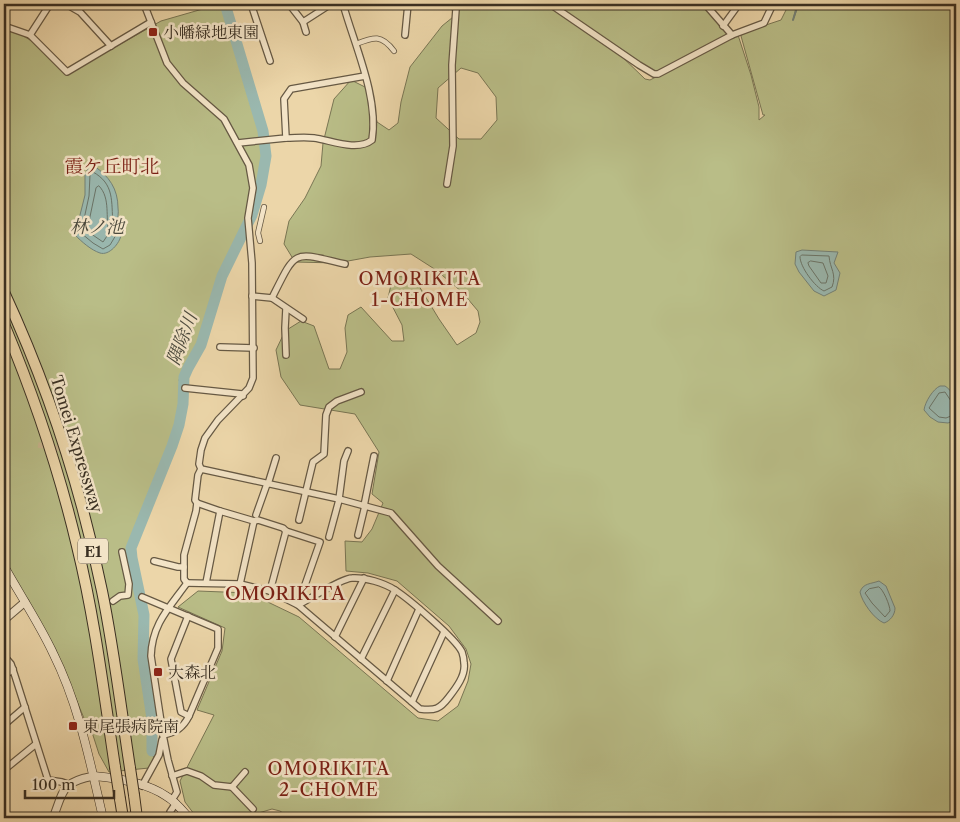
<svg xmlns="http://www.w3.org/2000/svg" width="960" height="822" font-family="'Libre Caslon Text','Noto Serif JP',serif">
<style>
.green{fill:#b9bd87;stroke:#797654;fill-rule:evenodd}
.water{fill:#9ab8af;stroke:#738177}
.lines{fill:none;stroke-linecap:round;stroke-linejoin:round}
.shore{stroke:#6a7468;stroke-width:1}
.stream{stroke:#738177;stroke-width:2}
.river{stroke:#9ab8af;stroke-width:11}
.minor-tunnel{stroke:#c8b58e;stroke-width:5.5;stroke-dasharray:5.5 3;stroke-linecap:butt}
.pedestrian-casing{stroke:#665944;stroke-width:6}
.minor-casing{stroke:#665944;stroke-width:8}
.tertiary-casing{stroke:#665944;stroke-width:9}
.secondary-casing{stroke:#392f22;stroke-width:9}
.motorway-casing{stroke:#392f22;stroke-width:12}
.pedestrian{stroke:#f3e4c7;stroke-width:4.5}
.minor{stroke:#f3e4c7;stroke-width:5.5}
.tertiary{stroke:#f3e4c7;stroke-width:7}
.secondary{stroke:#f3e4c7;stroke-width:8}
.motorway{stroke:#ecd6a9;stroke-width:10}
.motorway-bridge-casing{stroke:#392f22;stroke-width:12;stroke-linecap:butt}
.motorway-bridge{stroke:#ecd6a9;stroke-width:10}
.poi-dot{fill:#8f2418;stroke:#f3e4c7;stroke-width:2}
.labels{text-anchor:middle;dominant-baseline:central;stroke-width:5;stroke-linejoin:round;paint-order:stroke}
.shield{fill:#f3e4c7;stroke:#716554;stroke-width:1}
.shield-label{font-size:15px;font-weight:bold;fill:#392f22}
.poi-label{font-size:16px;fill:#392f22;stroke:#f3e4c7;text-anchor:start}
.street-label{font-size:16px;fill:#392f22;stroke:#f3e4c7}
.water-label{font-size:18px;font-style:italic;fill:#4c4a3e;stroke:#f3e4c7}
.neighbourhood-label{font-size:18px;letter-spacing:1px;fill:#7a1f14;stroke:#f3e4c7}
.quarter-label{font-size:19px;fill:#7a1f14;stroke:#f3e4c7}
</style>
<rect width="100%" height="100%" fill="#ecd6a9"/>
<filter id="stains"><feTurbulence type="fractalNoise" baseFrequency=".004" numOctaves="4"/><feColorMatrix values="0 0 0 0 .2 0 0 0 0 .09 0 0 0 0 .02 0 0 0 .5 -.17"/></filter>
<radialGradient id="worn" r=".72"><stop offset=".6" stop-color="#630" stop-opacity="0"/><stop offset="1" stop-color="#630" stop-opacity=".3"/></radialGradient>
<g class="green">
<path d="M220,4H224L259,119L264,149L260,186L246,233L224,273L198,348L179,380L184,390L186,401L181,425L170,456L129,556L142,626V665L151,719V750L154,758L149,768L109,772L99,754L90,726L88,728L55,648L4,559V27C30,36 50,55 71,72L161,21Z"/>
<path d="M455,4H547L614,49L645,79L650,80L738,35L751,75L759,107V120L765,115H763L741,36L742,33L781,20L786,10L782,4H797L793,20L799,4H956V818H290L280,811L272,809L242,818H197L185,802L180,781L214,715L197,710L222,651L225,628L178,607L198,591L249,593L299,617L418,718L438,721L458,706L468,681L471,664L466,649L449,626L397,581L368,573L346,571L345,541L362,542L372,529L383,503L372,494L379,452L355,414L300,405L281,377L276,350L285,331L301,321L314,326L329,369H340L347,352L345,328L348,315L361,307L392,341H404L402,325L388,298L393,276L404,277L419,286L439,319L457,345L476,333L480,322L478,311L462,292L436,270L411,254L370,257L337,263L295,262L284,244L289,221L305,198L321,166L323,143L334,99L351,80L367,88L373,103L377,122L389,130L398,123L401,102L410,67L442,26L458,13L457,7ZM461,68L478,73L496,97L497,120L481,139H459L436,118L438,88Z"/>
<polygon points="553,4 702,4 729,35 655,73"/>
</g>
<g class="water">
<path d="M94,166C109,176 118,189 118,208C119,213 117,218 118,223C119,227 121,231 121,235C120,243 109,256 100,253C91,250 82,242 75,235L85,195V174L89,167Z"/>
<polygon points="802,250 838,252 834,263 840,273 836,290 824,296 814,291 799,272 795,264 796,252"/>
<path d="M940,386H945C957,394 956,406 956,420L948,423L938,422L930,417L924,410C925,402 933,389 940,386Z"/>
<path d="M879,581L886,586L895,608C895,615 890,621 884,623C874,619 862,602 860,592C863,583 871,584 879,581Z"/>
</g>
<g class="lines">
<g class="shore">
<path d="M93,172C115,184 111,202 113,223C114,227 115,231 116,235L110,245L103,249L93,243L81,233L89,196L90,175Z"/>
<path d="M99,186C111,198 105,218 109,233L103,242L87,231L96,188Z"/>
<path d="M802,255L829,256C830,269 837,274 832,287L824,291C815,287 800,267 800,257Z"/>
<polygon points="811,261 823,263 828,276 826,283 821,283 809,266 808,263"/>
<polyline points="956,402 951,401 945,392 939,393 929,408 939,417 946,418 956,414"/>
<path d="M879,587C883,589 890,605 890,611L885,617L872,603L865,593L869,589Z"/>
</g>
<polyline class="stream" points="793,20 798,4"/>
<polyline class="river" points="152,751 152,719 143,659 144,615 132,558 131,548 172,446 179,425 183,404 184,377 188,368 201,345 222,276 252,215 261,185 266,156 263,131 225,4"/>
<polyline class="minor-tunnel" points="38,445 76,451"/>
<g class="pedestrian-casing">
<g id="pedestrian">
<path d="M356,44C374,37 381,34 394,51"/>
<polyline points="260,241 258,233 264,207"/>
</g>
</g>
<g class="minor-casing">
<g id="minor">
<polyline points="66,4 80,12 111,46"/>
<polyline points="144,4 167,63 183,83 224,119 249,165 253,188 248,218 252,263 253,378 249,388 218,420 205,438 201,450 199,464 201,469 198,475 195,500 197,503 196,511 184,555 184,579 187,583"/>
<polyline points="251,4 270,61"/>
<polyline points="289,4 303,22 331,4"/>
<polyline points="417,4 453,6 456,9 452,65 453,146 447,184"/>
<polyline points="550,4 639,65 654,74 658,74 732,35 764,23 773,4"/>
<polyline points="705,4 732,35"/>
<polyline points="146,7 155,4"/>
<polyline points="303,22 306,32"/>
<polyline points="4,26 30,35 67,72 151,22"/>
<polyline points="723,26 739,4"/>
<polyline points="30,35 50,4"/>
<polyline points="405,35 408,4"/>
<path d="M286,138C295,138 304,137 314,138C330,140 357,152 372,140C379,97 354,44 343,4"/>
<polyline points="238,143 286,138 284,99 291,89 365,76"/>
<path d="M252,296L272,298C297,248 292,252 345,264"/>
<polyline points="272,298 303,319"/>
<polyline points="286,309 285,328 286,355"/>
<polyline points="220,347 254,348"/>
<polyline points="185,388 242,394 243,396"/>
<polyline points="201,469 339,499 391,513 438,566 498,621"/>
<polyline points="268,484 276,458"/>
<polyline points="339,499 344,461 348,451"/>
<polyline points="197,503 220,511"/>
<polyline points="364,506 374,456"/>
<polyline points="256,515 267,484"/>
<polyline points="299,520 313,462 324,454 326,415 329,407 337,401 361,392"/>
<polyline points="254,521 258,520 283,528 286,531 320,542 298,605"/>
<polyline points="358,535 365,506"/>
<polyline points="329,537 339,500"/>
<polyline points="154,561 178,567 184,567"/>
<path d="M187,583L240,584L270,591L298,605L420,709C435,711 440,709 449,697C456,688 466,675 464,663C464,660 463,655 462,652C456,639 409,599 395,590C384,583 365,577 352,578C342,578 310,599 298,605"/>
<polyline points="206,583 220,511 254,521 240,584"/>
<polyline points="270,591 286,531"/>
<path d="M142,597L218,629V648L189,716C183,728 176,732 163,735"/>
<polyline points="113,601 120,596 128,595 129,584 122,552"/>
<polyline points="188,616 171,659 181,712 189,716"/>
<polyline points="335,637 364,578"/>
<polyline points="4,656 11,664 15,676 48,780 62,782 68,784"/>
<polyline points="361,659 395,590"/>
<polyline points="4,676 13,669"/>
<polyline points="387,681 419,609"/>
<polyline points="412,702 444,632"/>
<polyline points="4,725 25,707"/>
<polyline points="4,770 36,744"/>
<polyline points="172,776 187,771 201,776 214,785 232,787 245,772"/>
<polyline points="142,786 159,755 162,740"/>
<polyline points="232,787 253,809"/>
<path d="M172,800L177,792L168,760L163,735L151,656C152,624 169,608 187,583"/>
<polyline points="4,815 6,818"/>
<polyline points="174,818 170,812 176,803"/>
</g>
</g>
<g class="tertiary-casing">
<g id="tertiary">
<polyline points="4,620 25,602"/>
<path d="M53,818C64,790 61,782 94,776"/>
</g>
</g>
<g class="secondary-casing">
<g id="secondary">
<path d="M4,566C20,595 39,623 53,653C79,705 90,762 103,818"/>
<path d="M94,776C117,778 147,783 166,796C175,801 182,810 189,818"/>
</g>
</g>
<g class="motorway-casing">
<g id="motorway">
<path d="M4,292C48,387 81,488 102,591C114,650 121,709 130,768"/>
<path d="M4,324C34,396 59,470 77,546C95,619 104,694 115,767"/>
<polyline points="134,795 137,818"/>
<polyline points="120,799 123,818"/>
</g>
</g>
<use href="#pedestrian" class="pedestrian"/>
<use href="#minor" class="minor"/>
<use href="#tertiary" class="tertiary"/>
<use href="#secondary" class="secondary"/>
<use href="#motorway" class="motorway"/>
<g class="motorway-bridge-casing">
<g id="motorway-bridge">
<polyline points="115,767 120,799"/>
<polyline points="130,768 134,795"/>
</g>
</g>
<use href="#motorway-bridge" class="motorway-bridge"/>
</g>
<g class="poi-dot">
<rect x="148" y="27" width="10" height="10" rx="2.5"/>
<rect x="153" y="667" width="10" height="10" rx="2.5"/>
<rect x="68" y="721" width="10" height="10" rx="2.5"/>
</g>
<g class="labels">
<rect class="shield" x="78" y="538.5" width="30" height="25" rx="4"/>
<g class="shield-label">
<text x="93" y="551">E1</text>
</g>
<g class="poi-label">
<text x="163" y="32">小幡緑地東園</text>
<text x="168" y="672">大森北</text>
<text x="83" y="726">東尾張病院南</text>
</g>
<g class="street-label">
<text transform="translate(77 444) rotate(73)">Tomei Expressway</text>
</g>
<g class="water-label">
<text x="97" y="227">林ノ池</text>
<text transform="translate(182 339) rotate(-69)">隅除川</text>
</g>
<g class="neighbourhood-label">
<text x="420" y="279">OMORIKITA<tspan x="420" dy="21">1-CHOME</tspan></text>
<text x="329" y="769">OMORIKITA<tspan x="329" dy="21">2-CHOME</tspan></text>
</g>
<g class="quarter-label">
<text x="112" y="166">霞ケ丘町北</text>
<text x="285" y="593">OMORIKITA</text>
</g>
</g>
<rect width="960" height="822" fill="none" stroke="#ecd6a9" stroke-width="20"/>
<rect x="5" y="5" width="950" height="812" fill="none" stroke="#392f22" stroke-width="2.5"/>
<rect x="10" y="10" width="940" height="802" fill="none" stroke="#392f22"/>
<path d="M25 790v8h89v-8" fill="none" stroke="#392f22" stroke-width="2.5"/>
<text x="32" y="790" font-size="15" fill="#392f22" stroke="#f3e4c7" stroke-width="4" paint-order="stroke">100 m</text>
<rect width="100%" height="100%" filter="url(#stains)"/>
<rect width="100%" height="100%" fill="url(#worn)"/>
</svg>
